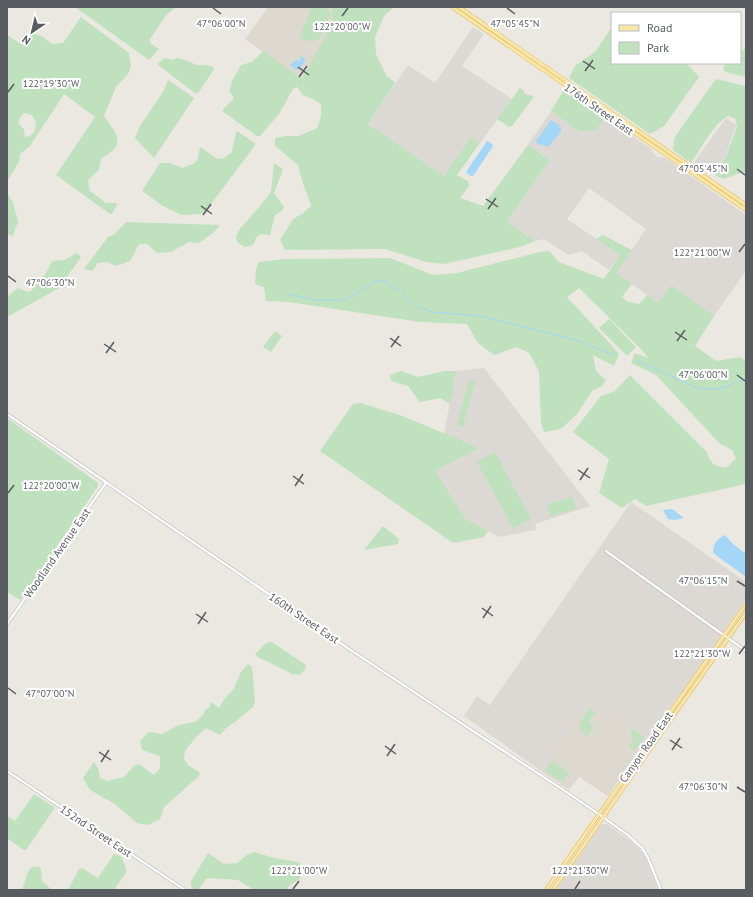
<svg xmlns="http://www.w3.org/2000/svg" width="753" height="897" font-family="'PT Sans',sans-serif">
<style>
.industrial{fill:#dcd9d4}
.education{fill:#ddd9d1}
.green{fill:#bfe1be;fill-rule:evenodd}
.water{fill:#a3d6f7}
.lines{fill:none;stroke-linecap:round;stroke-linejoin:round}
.stream{stroke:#a3d6f7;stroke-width:1}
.secondary-casing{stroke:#b2b5ba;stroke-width:3.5}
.primary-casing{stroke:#e5b95f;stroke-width:4}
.secondary{stroke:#fff;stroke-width:2.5}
.primary{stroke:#f8e7a7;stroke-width:3}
.ticks{fill:none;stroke:#595c60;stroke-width:1.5}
.labels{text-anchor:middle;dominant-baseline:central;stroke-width:4;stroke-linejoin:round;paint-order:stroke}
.street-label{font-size:11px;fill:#595c60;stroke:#fff}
.ticks-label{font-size:10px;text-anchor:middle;fill:#595c60;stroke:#fff;stroke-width:4;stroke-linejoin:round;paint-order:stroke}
</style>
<rect width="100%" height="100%" fill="#eae8e0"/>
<g class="industrial">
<polygon points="473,27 484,34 462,66 512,99 480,143 471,137 444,176 368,124 408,65 435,83"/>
<polygon points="551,111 580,132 596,130 605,117 651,149 653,153 658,157 665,158 746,215 746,271 714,316 671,286 659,303 616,273 646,229 589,188 567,219 620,255 609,270 582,251 568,255 544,239 535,241 507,222 550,160 528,145"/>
<polygon points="726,118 736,125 725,157 713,174 707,169 704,173 692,165"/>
<polygon points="484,368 590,506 535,524 536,530 499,537 466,519 435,471 479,448 444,434 456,371"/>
<polygon points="631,502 746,582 746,599 680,695 647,738 590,699 541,771 464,716 477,696 490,705 556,610"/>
<polygon points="604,824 607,824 634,844 641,851 646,858 658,890 556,890 600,826"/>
</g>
<g class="education">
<polygon points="268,7 333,7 346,16 302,79 245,39"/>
<polygon points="590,699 647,738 608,796 579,777 569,790 541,771"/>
</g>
<g class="green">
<polygon points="75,7 176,7 166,15 150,39 150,43 159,49 149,60"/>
<path d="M311,7H324L331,12L327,23L324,26L319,39C311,41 305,43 300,36L305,23L306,22Z"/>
<polygon points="333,7 394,7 384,16 375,37 376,54 386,75 395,83 368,124 444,176 471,137 480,143 457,175 468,181 469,186 460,198 483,206 528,145 550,160 507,222 535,241 520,247 444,264 426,262 385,249 285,250 280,240 293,219 302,214 311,206 300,174 298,165 275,146 275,138 286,136 299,136 317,128 321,117 321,104 311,98 303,95 297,87 293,89 279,114 260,136 257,136 222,111 234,98 229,91 232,81 241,65 252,62 263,51 302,79 331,26"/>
<path d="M81,17L129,53L131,66L128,74L116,87L104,116C109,124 122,137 116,147C113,151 105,156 101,159L99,170L88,180L89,188L90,191L106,203H116L117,205L112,214H110L56,175L95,117L64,94L30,146L20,154L19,162L8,180L7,183V35L24,46L32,34L40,35L52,44L63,43ZM24,113L32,115L36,122L35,131L30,136L25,137L24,129L19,124V119Z"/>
<polygon points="612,27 612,63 686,63 699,77 664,126 650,134 569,78 575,66 595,52"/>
<polygon points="746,48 746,77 725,72 723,68 727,63 740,63 740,52"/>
<polygon points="165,58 172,60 177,58 186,60 196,65 204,65 214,67 214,69 199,92 198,93 195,93 158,65 158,64 163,59"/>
<path d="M716,79L746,86V171L723,179L715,175L727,154L737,126L735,118L728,116C713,125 701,148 691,163L673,150L674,139L681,128Z"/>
<polygon points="168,80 194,98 154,158 135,138 140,126 163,92"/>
<polygon points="520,88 523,90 525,94 533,96 533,98 512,126 509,127 497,119"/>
<polygon points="564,90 605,117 596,130 580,132 551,111"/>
<polygon points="237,131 256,144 205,212 201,214 181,215 163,206 142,191 160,163 170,163 182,168 195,163 198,158 200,147 217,159 224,158 232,152 236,133"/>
<polygon points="274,163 283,169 274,193 284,207 282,211 275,215 270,235 261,234 256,238 253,245 245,247 238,243 236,237 239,230 261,205 271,192"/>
<polygon points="7,192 13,203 18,222 12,237 7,233"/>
<polygon points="126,222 220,225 214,232 199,243 189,242 171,252 157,253 147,244 139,244 130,261 116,266 107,262 98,263 92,271 84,269 108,237 115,234"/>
<polygon points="603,235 632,250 616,273 632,284 622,297 628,302 639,304 647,295 659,303 671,285 714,316 695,346 716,361 740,357 746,361 746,484 646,506 635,499 622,508 599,493 609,459 573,432 601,396 614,392 630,375 707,452 709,458 714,465 726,468 736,458 732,450 720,444 656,375 631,363 635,353 648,358 641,349 579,288 567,297 614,348 619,354 614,366 593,355 596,371 606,380 602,386 592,391 577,414 561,429 544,432 541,423 539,371 529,353 517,347 494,355 478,343 467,324 420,322 289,302 266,301 264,287 255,284 256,269 259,262 286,259 390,258 433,275 457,273 540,252 549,251 559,262 604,279 620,255 596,239"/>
<polygon points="77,253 81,257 59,288 7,317 7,297 18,288 27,292 31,291 46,273 52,261 64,260"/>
<polygon points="609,319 636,347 627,356 599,328"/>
<polygon points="275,331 282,336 271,352 263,347"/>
<polygon points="401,371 418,377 445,371 456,371 450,404 440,398 420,402 408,386 391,381 390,375"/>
<polygon points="469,380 475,382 463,427 457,425"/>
<polygon points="360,403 400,415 479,448 435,471 466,519 488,531 484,537 453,543 320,451 353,404"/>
<polygon points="7,418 98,483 98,486 20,600 7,592"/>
<polygon points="495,452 531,519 513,528 477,462"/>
<polygon points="572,497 576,509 550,516 547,504"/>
<polygon points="383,526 399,539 398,544 364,550"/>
<polygon points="272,642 306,665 305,669 300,675 292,674 258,657 255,654 266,643"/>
<polygon points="248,664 252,667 255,700 253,707 236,721 226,728 220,735 206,728 196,737 185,751 184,759 188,765 200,773 199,776 164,807 160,819 148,825 137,823 115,804 90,790 83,778 94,762 98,768 100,778 107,781 124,777 134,766 139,764 154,775 160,768 160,756 142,750 140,741 149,732 162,734 179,725 195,722 203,715 205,710 209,708 211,702 219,708 225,698 233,690 241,672"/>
<polygon points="589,709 592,709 596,714 591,717 592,719 589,721 595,728 591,731 586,737 582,731 579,724"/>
<polygon points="633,729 644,737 634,751 629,746 634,739 630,732"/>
<polygon points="552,760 570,773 566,777 562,782 545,771"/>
<polygon points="34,794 54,807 54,809 26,850 24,850 7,838 7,816 15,821"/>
<polygon points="254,852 274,858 299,862 305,872 299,879 288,887 288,890 254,890 238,880 211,878 206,879 198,890 194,890 191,887 191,881 208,853 224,864 237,863 247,855"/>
<polygon points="114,854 121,856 127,871 114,890 68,890 79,869 82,868 98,878"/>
<polygon points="39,866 41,870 42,881 52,890 22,890 28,872 32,867"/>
</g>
<g class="water">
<polygon points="300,56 305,59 305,61 299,70 297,70 290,65 296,60 300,61"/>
<polygon points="551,120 559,125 559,127 561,129 561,132 548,147 543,145 537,144 536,141"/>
<polygon points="487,141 488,141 493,145 493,146 473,176 471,176 467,173 466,172"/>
<polygon points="672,509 684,518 675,520 668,519 663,510"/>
<path d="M725,535L733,544L746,554V577L713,553C714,543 716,540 725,535Z"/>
</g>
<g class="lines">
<g class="stream">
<polyline points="288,294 315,300 338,300 347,299 376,281 384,281 401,292 415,305 432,312 481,316 576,340 612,354"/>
<path d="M636,360L697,388C706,389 716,390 725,387C733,384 738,380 746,380"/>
</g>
<g class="secondary-casing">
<g id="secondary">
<polyline points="7,414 155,516 349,649 473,731 562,789 603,817 629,836 642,848 648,858 661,890"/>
<polyline points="606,551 746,651"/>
<polyline points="7,624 106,483"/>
<polyline points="7,771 185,890"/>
</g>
</g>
<g class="primary-casing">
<g id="primary">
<polyline points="452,7 746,210"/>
<polyline points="459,7 746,205"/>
<polyline points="546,890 746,604"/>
<polyline points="553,890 669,722 746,613"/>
</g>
</g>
<use href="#secondary" class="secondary"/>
<use href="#primary" class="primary"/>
</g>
<path class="ticks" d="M213,8L221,14M507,8L515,14M342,16L348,8M583,61L595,69M298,67L309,75M585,71L593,60M299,77L307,66M8,92L14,84M737,169L745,175M486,199L498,207M201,206L212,214M488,209L496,198M203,215L211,204M739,252L745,244M8,276L16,282M675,332L687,340M390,338L401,346M677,341L685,330M104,344L116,352M391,347L399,336M106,353L114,342M737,375L745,381M578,470L590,478M293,476L304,484M580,480L588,468M295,486L303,474M8,493L14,485M737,581L745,586M482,608L493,616M196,614L208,622M483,618L491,606M198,624L206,612M739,654L745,646M8,688L16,694M670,740L682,748M385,746L396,754M672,750L680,738M99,752L111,760M387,756L395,744M101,762L109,750M737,787L745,792M293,889L299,881M575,889L580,881"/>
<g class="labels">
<g class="street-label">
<text transform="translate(599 109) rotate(35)">176th Street East</text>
<text transform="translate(57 553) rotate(-55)">Woodland Avenue East</text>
<text transform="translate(304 618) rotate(34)">160th Street East</text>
<text transform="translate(646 747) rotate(-55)">Canyon Road East</text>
<text transform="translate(96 831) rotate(34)">152nd Street East</text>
</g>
</g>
<g class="ticks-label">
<text x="221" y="27">47°06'00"N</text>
<text x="515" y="27">47°05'45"N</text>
<text x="342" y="30">122°20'00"W</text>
<text x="51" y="87">122°19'30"W</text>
<text x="703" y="172">47°05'45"N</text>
<text x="702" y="256">122°21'00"W</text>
<text x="50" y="286">47°06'30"N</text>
<text x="703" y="378">47°06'00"N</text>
<text x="51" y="489">122°20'00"W</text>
<text x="703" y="584">47°06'15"N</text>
<text x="702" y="657">122°21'30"W</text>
<text x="50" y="697">47°07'00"N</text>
<text x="703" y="790">47°06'30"N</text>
<text x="299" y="874">122°21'00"W</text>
<text x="580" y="874">122°21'30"W</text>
</g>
<rect width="753" height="897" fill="none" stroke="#595c60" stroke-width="16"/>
<rect x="611" y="12" width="130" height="52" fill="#ffffff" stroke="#bdbebf"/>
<rect x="619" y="25" width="20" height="6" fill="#f8e7a7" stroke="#bdbebf"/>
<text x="647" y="32" font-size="12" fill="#595c60">Road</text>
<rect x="619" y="42" width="20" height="12" fill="#bfe1be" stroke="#bdbebf"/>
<text x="647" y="52" font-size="12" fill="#595c60">Park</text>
<g transform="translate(32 32) rotate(215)" stroke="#ffffff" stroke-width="3" paint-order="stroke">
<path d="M0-3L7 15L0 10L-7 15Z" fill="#595c60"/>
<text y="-6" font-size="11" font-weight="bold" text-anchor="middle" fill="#595c60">N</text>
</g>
</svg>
